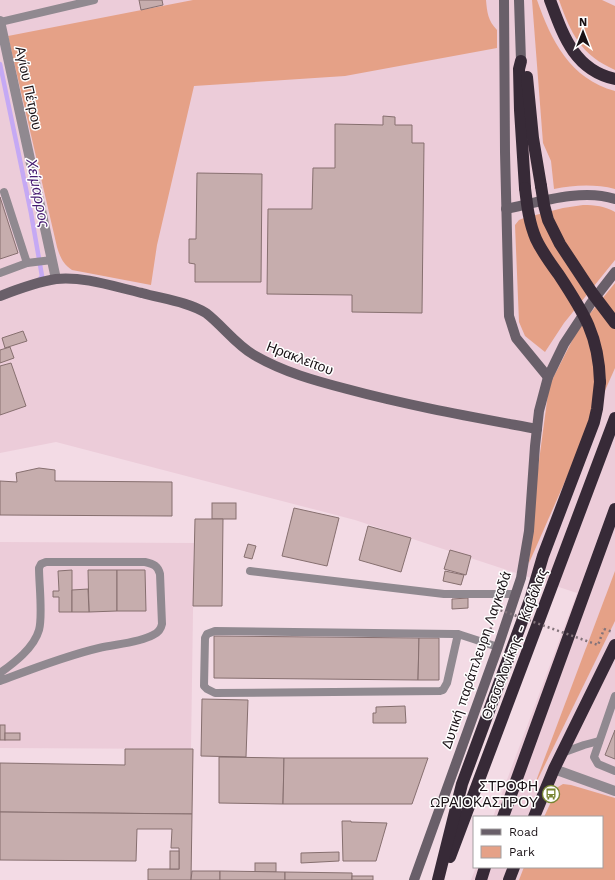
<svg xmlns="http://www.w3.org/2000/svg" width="615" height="880" font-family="'Work Sans',sans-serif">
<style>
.built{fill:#ecccd9}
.green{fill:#e5a187}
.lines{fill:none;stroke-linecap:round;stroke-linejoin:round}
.stream{stroke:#c5a9f4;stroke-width:4.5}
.building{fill:#c6adad;stroke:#866f6f}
.path{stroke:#82737a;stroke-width:2.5;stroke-dasharray:2 3;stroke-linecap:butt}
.lane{stroke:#908990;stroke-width:8}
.street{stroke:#908990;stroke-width:10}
.secondary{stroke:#695f69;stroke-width:10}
.highway{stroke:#372a37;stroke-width:12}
.path-bridge{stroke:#82737a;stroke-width:2.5;stroke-dasharray:2 3;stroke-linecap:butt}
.highway-bridge{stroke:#372a37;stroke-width:12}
.labels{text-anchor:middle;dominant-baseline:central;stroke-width:3;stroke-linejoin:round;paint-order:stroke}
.street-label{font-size:14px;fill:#191115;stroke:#fff}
.poi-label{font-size:14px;fill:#191115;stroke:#fff;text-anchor:end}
.water-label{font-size:15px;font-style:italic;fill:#441970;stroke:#fff}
</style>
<rect width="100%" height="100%" fill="#f3dbe5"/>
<g class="built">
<polygon points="0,0 615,0 615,880 471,880 476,867 602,867 602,817 493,817 577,593 355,520 56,442 0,453"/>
<polygon points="0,542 194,543 191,749 0,748"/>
</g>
<g class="green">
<path d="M193,0H486C487,12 488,21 497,30V48L345,76L194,86L157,245L151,285L72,270C63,264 60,257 57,247L8,36Z"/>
<path d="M532,0H537C551,40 570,79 615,91V189C595,184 574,185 554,189L551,161L543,143Z"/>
<path d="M559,0H602L615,6V70C581,55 571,34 559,0Z"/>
<path d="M583,205C595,205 605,206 615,212V260L564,323L545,352L525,336L519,322L515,225L519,220L524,218L563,208Z"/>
<polygon points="615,283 615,368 529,563 537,476 549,386 579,327"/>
<polygon points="615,571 615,621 537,781 536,781"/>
<polygon points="563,784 571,785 615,798 615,880 519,880 524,867 602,867 602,817 544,817 558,787"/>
</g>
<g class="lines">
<polyline class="stream" points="0,64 31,213 42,276 39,281"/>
</g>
<g class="building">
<polygon points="139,0 162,0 163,5 141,10"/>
<polygon points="383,116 395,117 395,125 412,125 412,143 424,143 422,313 352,312 352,295 267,294 268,209 312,209 313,168 335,168 335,124 383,125"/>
<polygon points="197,173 262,174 261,282 195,282 195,264 189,263 189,239 196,239"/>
<polygon points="0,197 18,253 0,259"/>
<polygon points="23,331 27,341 5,348 2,338"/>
<polygon points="10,347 14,358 0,363 0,350"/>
<polygon points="11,363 26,406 0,415 0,366"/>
<polygon points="39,468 55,470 55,481 172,482 172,516 0,515 0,481 17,482 16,473"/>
<rect x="212" y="503" width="24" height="16"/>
<polygon points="294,508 339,518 327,566 282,556"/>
<polygon points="195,519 223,519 222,606 193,606"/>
<polygon points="368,526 411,538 401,572 359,560"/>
<polygon points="248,544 256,546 252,559 244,557"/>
<polygon points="450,550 471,556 466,575 444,569"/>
<polygon points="72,570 72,612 59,612 59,597 53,597 53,591 59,591 58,571"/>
<polygon points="88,570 117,570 117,611 89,612"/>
<polygon points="117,570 145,570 146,611 117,611"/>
<polygon points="445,571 464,575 461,585 443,581"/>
<polygon points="88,589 89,612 72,612 72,590"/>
<polygon points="468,598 468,608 452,609 452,599"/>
<polygon points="214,636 419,638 418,680 214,678"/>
<polygon points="419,638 439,638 439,680 418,680"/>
<polygon points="202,699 248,700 246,757 201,756"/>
<polygon points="405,706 406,723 373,723 373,713 376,713 376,707"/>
<rect x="0" y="725" width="5" height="15"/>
<polygon points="615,730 615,759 605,755"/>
<rect x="5" y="733" width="15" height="7"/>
<polygon points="125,749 193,749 192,814 0,812 0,763 125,765"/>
<polygon points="219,757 284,758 283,804 219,803"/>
<polygon points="284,758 428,758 412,804 283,804"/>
<polygon points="0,812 192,814 191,880 148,880 148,869 179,869 179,848 171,848 172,829 137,829 136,861 0,860"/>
<polygon points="342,821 351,821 351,822 387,823 376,861 343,861"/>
<rect x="170" y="851" width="9" height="18"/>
<polygon points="339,852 339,861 301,863 301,853"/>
<rect x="255" y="863" width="21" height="9"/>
<polygon points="192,871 220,871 220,880 191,880"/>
<polygon points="220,871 285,872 285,880 220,880"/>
<polygon points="285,872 352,873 352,880 285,880"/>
<rect x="352" y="876" width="21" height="4"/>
</g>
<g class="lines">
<polyline class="path" points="604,629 613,632"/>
<g class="lane">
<polyline points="0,22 94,0"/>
<polyline points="4,192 27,263 52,260"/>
<polyline points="0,273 27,263"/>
<polyline points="250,571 444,594 516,594"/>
<polyline points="458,634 447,683 443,690 440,691 215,693 207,689 204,686 205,638 207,634 215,631 454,634 458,634 498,647"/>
<path d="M0,673C14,663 34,648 39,630C43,616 39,584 39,568L41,564L46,562H145C154,564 158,566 160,574L162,624C161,629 158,633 153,635C138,643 116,644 99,648C65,656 32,669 0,681"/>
<polyline points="615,696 594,757 598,764 615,771"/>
<polyline points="562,753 584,745 599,741"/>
</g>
<g class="street">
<polyline points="0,21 56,279"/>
<polyline points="554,769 615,791"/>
</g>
<g class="secondary">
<polyline points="504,0 505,152 509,316 516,338 548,377"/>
<polyline points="519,0 521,61"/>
<path d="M506,209C539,202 583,188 615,199"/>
<path d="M0,296C18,289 37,282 56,279C84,276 115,287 142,293C164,299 188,302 206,313C223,326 235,344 254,355C283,372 316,381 347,389C410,406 473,417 537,429"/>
<polyline points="414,880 498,647 521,578 529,531 535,446 539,411 548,377 564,344 591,303 615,272"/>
</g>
<g class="highway">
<path d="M550,0C563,35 574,70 615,79"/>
<polyline points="521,61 519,69 520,110 525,188"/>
<polyline points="527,77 533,138 541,186"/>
<polyline points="503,817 615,509"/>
<polyline points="534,817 554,769 615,645"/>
<polyline points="450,857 615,418"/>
<polyline points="438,880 462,784 531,597 543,556 594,422 597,409 600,382"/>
<polyline points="481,880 485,867"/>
<polyline points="509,880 514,867"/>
</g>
<polyline class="path-bridge" points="489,634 497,609 598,645 604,629"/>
<g class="highway-bridge">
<polyline points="541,186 544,205 548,220 560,244 593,294 615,323"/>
<path d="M525,188C527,205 529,223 536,239C542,252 551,264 559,275C584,313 599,336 600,382"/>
</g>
</g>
<defs>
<g id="bus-ring" transform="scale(0.9)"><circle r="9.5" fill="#fff" stroke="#788532" stroke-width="1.5"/><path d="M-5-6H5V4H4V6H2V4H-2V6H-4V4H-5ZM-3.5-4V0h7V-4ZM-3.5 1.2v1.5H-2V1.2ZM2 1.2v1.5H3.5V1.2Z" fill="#788532"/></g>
</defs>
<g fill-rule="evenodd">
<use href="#bus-ring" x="551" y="794"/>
</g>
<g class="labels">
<g class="street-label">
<text transform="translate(29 88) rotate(78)">Αγίου Πέτρου</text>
<text transform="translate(300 358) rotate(21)">Ηρακλείτου</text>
<text transform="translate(514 644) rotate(-69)">Θεσσαλονίκης - Καβάλας</text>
<text transform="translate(476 660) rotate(-71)">Δυτική παράπλευρη Λαγκαδά</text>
</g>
<g class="poi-label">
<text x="538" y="786">ΣΤΡΟΦΗ<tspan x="538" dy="16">ΩΡΑΙΟΚΑΣΤΡΟΥ</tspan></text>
</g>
<g class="water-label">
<text transform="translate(38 193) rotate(79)">Χείμαρρος</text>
</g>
</g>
<rect x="473" y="816" width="130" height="52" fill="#ffffff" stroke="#a3a0a1"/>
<rect x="481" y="829" width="20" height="6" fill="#695f69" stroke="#a3a0a1"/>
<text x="509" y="836" font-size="12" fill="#191115">Road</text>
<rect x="481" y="846" width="20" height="12" fill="#e5a187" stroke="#a3a0a1"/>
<text x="509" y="856" font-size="12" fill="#191115">Park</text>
<g transform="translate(583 32)" stroke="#ffffff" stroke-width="3" paint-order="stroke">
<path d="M0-3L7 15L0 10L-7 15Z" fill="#191115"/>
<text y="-6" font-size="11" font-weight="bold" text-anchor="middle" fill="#191115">N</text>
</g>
</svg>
